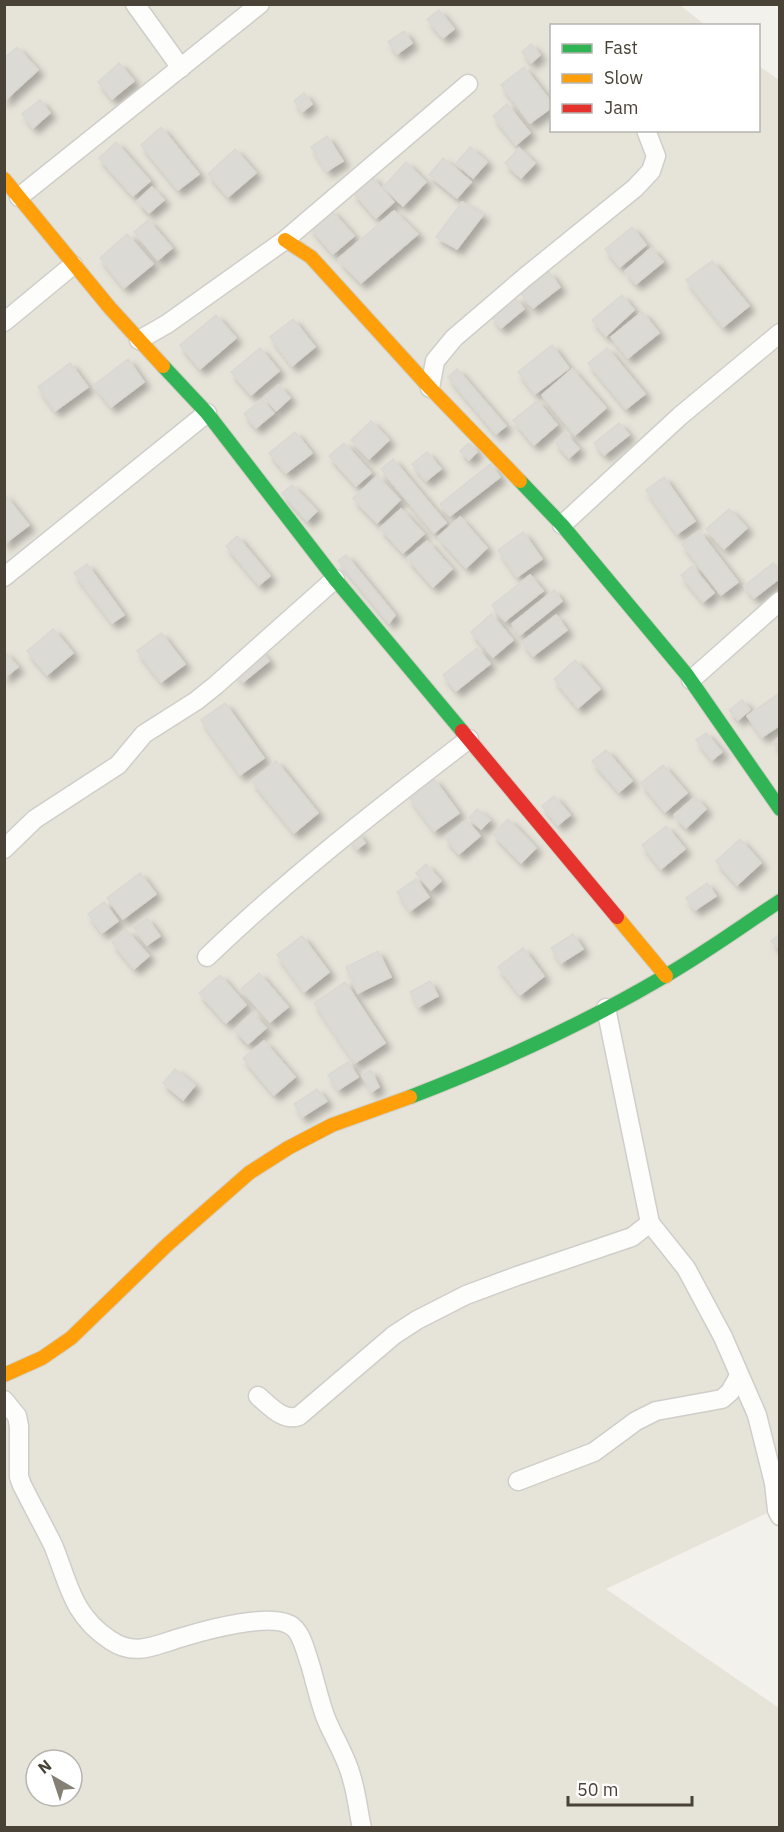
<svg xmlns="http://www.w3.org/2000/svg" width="784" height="1832" font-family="'IBM Plex Sans',sans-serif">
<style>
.residential{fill:#e6e3d9;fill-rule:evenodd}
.building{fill:#dcdad4;stroke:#dad8d2;stroke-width:1.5;filter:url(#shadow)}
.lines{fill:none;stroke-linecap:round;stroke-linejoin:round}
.street-casing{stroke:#d0cec9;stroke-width:21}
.fast-casing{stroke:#d2cec3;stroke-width:16}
.slow-casing{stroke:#d2cec3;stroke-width:16}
.jam-casing{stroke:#d2cec3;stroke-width:16}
.street{stroke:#fdfdfc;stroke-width:18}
.fast{stroke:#30b455;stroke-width:14}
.slow{stroke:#ff9f0a;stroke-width:14}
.jam{stroke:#e5322d;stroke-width:14}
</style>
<defs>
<filter id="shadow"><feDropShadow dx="5.5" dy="5.5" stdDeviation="3" flood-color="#0004"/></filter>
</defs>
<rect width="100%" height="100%" fill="#f2f1ec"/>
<path class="residential" d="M5,5H680L705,25L552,26V130H758L759,66L779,80L780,1507L606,1589L779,1708V1827L5,1828ZM36,1760H72V1796H36Z"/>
<g class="building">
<polygon points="439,10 454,29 443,38 427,19"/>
<polygon points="404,31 412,43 397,54 388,42"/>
<polygon points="531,44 540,55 531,63 522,52"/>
<polygon points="17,47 38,70 4,101 4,58"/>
<polygon points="119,63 134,81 112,99 98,82"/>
<polygon points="524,67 552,103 552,107 530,123 501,85"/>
<polygon points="304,93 312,104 302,112 294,101"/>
<polygon points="40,100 50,113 33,128 22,114"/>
<polygon points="507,104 530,133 516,145 493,116"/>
<polygon points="161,127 199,174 178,190 141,145"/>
<polygon points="327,136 343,161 327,171 311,147"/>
<polygon points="116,142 150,181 133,196 99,158"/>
<polygon points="470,147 487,162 473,178 456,163"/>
<polygon points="519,148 535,163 521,178 505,163"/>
<polygon points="235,149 256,173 228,197 208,174"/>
<polygon points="443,158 471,182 457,198 429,175"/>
<polygon points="406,162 426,182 403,206 383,187"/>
<polygon points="371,176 394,202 376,218 353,192"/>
<polygon points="152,187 164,200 149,213 137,201"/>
<polygon points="462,202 483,215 457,249 436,237"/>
<polygon points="331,210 354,236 333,254 310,227"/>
<polygon points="394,211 418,234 361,283 338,259"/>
<polygon points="148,220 172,248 158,260 134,232"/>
<polygon points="632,227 646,245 620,267 605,249"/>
<polygon points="127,234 153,264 124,288 100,258"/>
<polygon points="651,248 663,262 636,284 625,271"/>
<polygon points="712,261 749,306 723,327 686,280"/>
<polygon points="549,272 560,287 533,308 521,294"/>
<polygon points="622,295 634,310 606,336 592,320"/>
<polygon points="515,298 524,309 501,328 492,317"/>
<polygon points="642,312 659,333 628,358 611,337"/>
<polygon points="216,315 236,338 200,369 180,345"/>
<polygon points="293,319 315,347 292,366 270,337"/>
<polygon points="552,345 569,368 535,394 518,372"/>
<polygon points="260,348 279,371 251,395 231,372"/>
<polygon points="607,348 645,394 626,409 588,363"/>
<polygon points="128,359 144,382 111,407 94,385"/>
<polygon points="70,363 88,387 55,411 38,387"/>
<polygon points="457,369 506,426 496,434 448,377"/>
<polygon points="572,369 606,408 575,435 542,395"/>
<polygon points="279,385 290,398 276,411 264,397"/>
<polygon points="262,399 274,413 256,428 244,414"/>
<polygon points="537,401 557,425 534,445 513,420"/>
<polygon points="371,421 389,440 369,459 351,440"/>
<polygon points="619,423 629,435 604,455 594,443"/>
<polygon points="295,432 312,453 286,473 269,453"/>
<polygon points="565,433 579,449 569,458 555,442"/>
<polygon points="344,443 371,473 356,486 329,456"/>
<polygon points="469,443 477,452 469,460 460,451"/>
<polygon points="427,452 441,469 426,481 412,464"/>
<polygon points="393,459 446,523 434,533 381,469"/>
<polygon points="490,464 500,477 450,516 440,504"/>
<polygon points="377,476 400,500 377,523 353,498"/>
<polygon points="664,477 695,521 677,534 646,490"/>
<polygon points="292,485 317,511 307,521 282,493"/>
<polygon points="4,494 29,525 4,544"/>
<polygon points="401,509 424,534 403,553 380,528"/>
<polygon points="729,509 747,528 724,549 706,529"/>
<polygon points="460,517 487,548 466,568 438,537"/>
<polygon points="699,531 738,582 721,595 682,544"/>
<polygon points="523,532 542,559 517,577 498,550"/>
<polygon points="237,536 270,576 259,585 226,546"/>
<polygon points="427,541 452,569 433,587 407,558"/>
<polygon points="346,555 395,615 389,623 338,561"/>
<polygon points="773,563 780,572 780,578 754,598 744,586"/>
<polygon points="87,564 124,615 112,623 74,573"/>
<polygon points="692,566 714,593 703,602 681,575"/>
<polygon points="530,575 543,591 505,621 492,605"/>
<polygon points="554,590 562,601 520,635 512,624"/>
<polygon points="491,614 513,640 493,657 471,632"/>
<polygon points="556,615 567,630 533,656 522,642"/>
<polygon points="53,629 73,653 47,675 27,651"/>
<polygon points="161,633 185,664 161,682 137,651"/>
<polygon points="477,648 490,664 456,691 443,675"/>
<polygon points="260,650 269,661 243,682 235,672"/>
<polygon points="4,651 18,667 4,678"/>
<polygon points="575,660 600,689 578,708 554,679"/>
<polygon points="778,694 780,725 762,737 747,716"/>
<polygon points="742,700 750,710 738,720 729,710"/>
<polygon points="225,703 264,758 240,775 201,720"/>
<polygon points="706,733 722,752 712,760 696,740"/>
<polygon points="780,737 780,749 773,743"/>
<polygon points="606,750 632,781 619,792 592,761"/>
<polygon points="276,761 318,813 294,833 252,781"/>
<polygon points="663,765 687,793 665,812 641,783"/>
<polygon points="434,779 459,813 434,831 409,797"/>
<polygon points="554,796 570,815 558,825 542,806"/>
<polygon points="695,797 706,809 686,828 674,815"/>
<polygon points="477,809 490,820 481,829 469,818"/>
<polygon points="508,819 536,848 521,863 493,834"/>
<polygon points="466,820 480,836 459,854 445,838"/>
<polygon points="666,826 685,849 661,869 642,845"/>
<polygon points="357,832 365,843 357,849 349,838"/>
<polygon points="740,839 761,863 737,885 716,861"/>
<polygon points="426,864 441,881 431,890 416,873"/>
<polygon points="140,873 156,894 123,919 107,898"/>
<polygon points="416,879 429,897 410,911 397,892"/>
<polygon points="707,883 716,896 695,910 686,898"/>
<polygon points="104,902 118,921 102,933 88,914"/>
<polygon points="147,918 160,936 147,945 134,928"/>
<polygon points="126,930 149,956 134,969 112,942"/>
<polygon points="573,934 583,949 561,963 551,948"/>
<polygon points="780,934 780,950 771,941"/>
<polygon points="302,936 329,972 304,992 277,955"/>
<polygon points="523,948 544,976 520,995 498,967"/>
<polygon points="378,951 391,977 358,993 346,967"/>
<polygon points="259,973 288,1007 270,1022 241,989"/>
<polygon points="220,975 246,1005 226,1023 199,993"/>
<polygon points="430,981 438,996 418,1007 410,992"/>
<polygon points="345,982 385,1043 355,1063 314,1003"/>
<polygon points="252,1013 266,1028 248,1044 234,1030"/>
<polygon points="264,1041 295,1077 274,1095 243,1058"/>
<polygon points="348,1062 358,1077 338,1090 328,1075"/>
<polygon points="175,1069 195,1085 183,1100 163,1083"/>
<polygon points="371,1070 379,1087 371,1092 362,1075"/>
<polygon points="317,1089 327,1101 302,1117 294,1104"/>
</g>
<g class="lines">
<g class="street-casing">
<g id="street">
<polyline points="135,4 181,68"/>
<polyline points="19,197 260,4"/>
<polyline points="4,322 73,265"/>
<polyline points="139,340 167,324 285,240 468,84"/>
<polyline points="430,388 435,361 454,338 524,278 635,188 651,171 656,156 646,130"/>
<polyline points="562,525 680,416 780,333"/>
<polyline points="4,577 207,413"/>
<polyline points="691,680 780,601"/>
<polyline points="4,849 35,819 118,765 144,734 196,701 216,685 335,579"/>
<path d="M207,957C289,878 379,808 469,739"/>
<polyline points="606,1008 650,1223 686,1268 723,1337 757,1415 774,1483 777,1510 780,1516"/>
<path d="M258,1396C270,1406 283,1422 299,1416L394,1335L417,1320L466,1295L517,1276L632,1237L650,1223"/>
<path d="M4,1400L17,1416L19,1426V1477L22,1485C32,1505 43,1525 53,1545C69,1584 72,1615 110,1640C136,1658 157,1644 183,1637C206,1630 274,1611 293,1627C302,1634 306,1653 310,1664C315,1681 319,1699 325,1716C333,1737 347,1757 352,1779C357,1795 358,1811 362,1828"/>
<polyline points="518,1481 594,1452 636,1421 656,1411 722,1399 730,1392 739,1376"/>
</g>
</g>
<g class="fast-casing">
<g id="fast">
<polyline points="163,366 207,413 335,579 462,731"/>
<polyline points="520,481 562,525 687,675 780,809"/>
<path d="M410,1097C498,1063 584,1024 665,976C705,953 742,926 780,901"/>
</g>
</g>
<g class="slow-casing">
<g id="slow">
<polyline points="4,179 110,308 163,366"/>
<polyline points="285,240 311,257 430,388 520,481"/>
<polyline points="617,917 666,976"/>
<polyline points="4,1375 42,1358 71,1338 167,1245 249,1173 288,1148 332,1125 410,1097"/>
</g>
</g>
<g class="jam-casing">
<polyline id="jam" points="462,731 617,917"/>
</g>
<use href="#street" class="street"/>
<use href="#fast" class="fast"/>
<use href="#slow" class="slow"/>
<use href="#jam" class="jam"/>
</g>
<rect width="784" height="1832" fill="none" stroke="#494337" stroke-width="12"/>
<rect x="550" y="24" width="210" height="108" fill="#ffffff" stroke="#b6b4af" stroke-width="1.5"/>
<rect x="562" y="44" width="30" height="9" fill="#30b455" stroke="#b6b4af" stroke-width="1.5"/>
<text x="604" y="54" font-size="18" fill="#494337">Fast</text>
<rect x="562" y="74" width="30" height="9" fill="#ff9f0a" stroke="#b6b4af" stroke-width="1.5"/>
<text x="604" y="84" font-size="18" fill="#494337">Slow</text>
<rect x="562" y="104" width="30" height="9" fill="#e5322d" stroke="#b6b4af" stroke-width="1.5"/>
<text x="604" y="114" font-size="18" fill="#494337">Jam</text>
<g transform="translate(54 1778) rotate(321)"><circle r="28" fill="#ffffff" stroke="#b6b4af" stroke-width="1.5"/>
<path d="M0-4.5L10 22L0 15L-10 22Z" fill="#848076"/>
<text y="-9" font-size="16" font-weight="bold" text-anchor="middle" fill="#494337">N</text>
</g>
<path d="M568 1796v9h124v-9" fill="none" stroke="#494337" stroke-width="3"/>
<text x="577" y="1796" font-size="18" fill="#494337" stroke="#ffffff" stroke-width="4.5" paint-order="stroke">50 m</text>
</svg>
